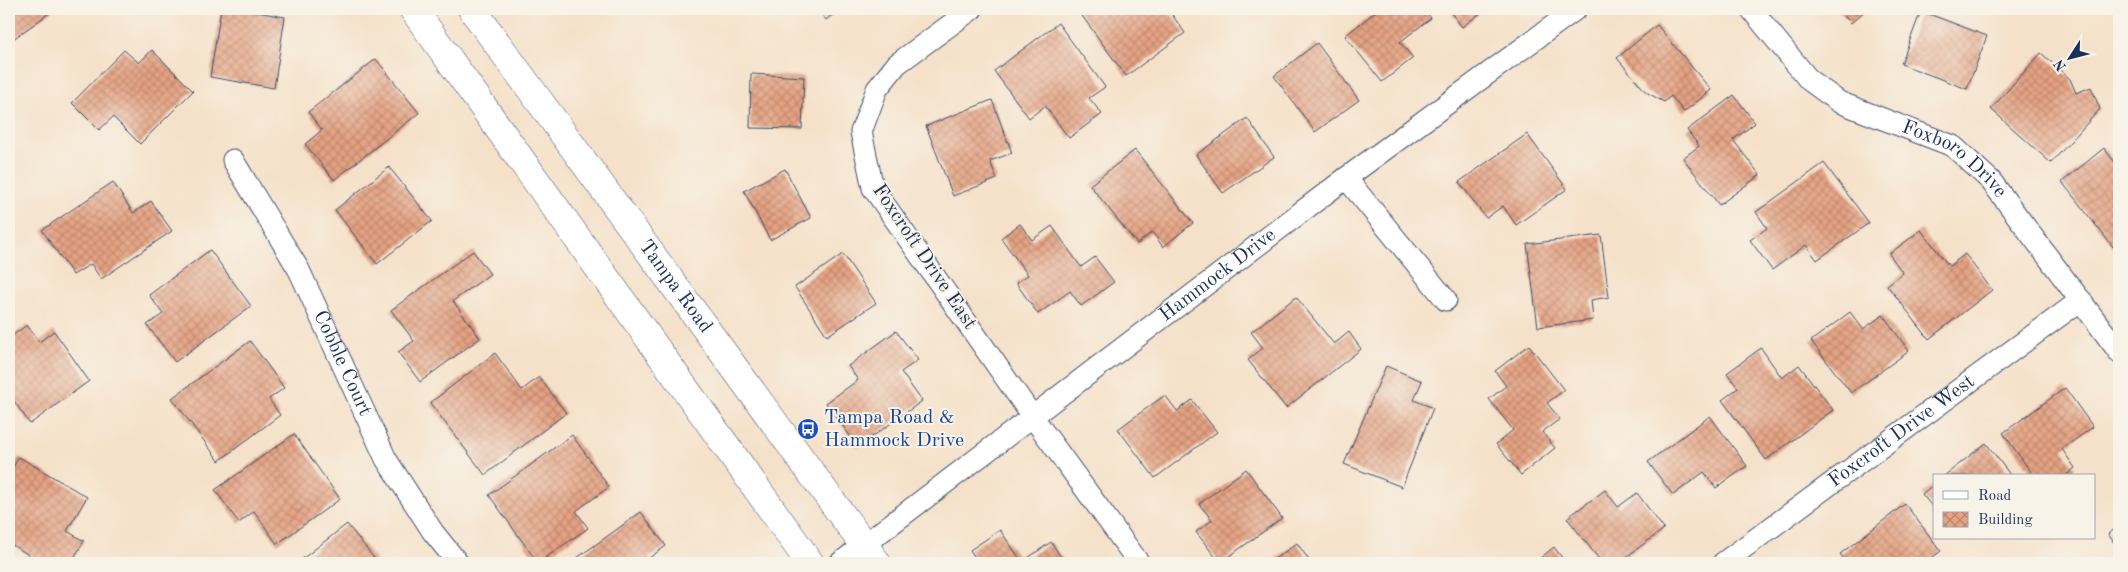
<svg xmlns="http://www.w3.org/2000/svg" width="2128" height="572" font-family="'Old Standard TT',serif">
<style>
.building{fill:url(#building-cross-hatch)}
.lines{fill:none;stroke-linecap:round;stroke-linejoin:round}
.street-casing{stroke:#3c4a6e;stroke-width:23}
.secondary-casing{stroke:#3c4a6e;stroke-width:29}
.street{stroke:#fff;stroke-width:21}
.secondary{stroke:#fff;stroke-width:28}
.labels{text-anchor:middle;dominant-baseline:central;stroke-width:4;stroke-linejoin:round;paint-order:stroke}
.street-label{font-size:20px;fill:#1b2f5e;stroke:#f7f3e8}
.transit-label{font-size:20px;fill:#164399;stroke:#f7f3e8;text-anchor:start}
</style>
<defs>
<pattern id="building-cross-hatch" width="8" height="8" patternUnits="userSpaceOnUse" patternTransform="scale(1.25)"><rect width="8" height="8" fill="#e6a382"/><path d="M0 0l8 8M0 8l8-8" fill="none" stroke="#ba856e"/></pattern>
</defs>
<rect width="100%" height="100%" fill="#f7f3e8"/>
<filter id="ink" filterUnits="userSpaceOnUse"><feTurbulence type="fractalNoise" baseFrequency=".02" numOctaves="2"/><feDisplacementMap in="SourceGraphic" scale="10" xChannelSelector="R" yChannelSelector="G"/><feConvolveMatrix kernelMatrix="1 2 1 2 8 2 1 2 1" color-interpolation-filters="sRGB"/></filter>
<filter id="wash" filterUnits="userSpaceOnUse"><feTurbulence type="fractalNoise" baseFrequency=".0096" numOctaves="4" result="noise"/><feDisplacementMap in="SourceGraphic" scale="20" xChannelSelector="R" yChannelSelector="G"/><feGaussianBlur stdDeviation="1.12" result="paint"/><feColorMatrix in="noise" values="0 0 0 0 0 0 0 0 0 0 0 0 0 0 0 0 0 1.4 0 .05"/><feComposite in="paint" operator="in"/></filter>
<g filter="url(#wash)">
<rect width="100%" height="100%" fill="#f5e1c9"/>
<g id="blocks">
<g class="building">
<polygon points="9,9 55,9 9,42"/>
<polygon points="221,9 240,9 285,17 274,88 210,77"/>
<polygon points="817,9 840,9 826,20"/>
<polygon points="1077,9 1168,9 1185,33 1126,76"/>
<polygon points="1374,9 1424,9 1431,18 1400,42 1413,58 1382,82 1345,36 1376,11"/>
<polygon points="1448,9 1486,9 1462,27"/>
<polygon points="1837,9 1867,9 1851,23"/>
<polygon points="1921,11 1987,36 1967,89 1901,64"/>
<polygon points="1058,23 1105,87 1089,98 1102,114 1069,138 1045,106 1029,118 994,71"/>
<polygon points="1657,25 1711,90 1684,112 1671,96 1664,102 1646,92 1617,58"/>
<polygon points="1317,43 1359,100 1315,132 1274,76"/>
<polygon points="124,50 139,63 152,50 193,91 140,144 113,117 99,130 72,103"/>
<polygon points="2041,53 2070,79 2076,93 2091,87 2100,109 2051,163 1991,109"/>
<polygon points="376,59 419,113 334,180 305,144 322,130 308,112"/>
<polygon points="751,74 804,77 802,129 750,128"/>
<polygon points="1734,95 1755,123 1733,140 1760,175 1719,205 1683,158 1699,146 1687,130"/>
<polygon points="992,100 1012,153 990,161 997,179 953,196 926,126"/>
<polygon points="1247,118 1274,157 1223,193 1196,155"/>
<polygon points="1527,134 1567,189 1516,225 1503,206 1486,218 1459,182"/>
<polygon points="2104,148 2117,165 2119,163 2119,242 2113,247 2062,182"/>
<polygon points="1135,150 1193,223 1163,247 1152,232 1137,244 1090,185"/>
<polygon points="1824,163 1869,223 1817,260 1806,245 1772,270 1750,240 1767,228 1756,212"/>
<polygon points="389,167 432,221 377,264 335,210"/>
<polygon points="785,169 811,218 770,240 744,191"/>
<polygon points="113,182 133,213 151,201 172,231 101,279 91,264 73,275 42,230"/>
<polygon points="1020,224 1032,240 1052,226 1081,267 1095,257 1114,282 1081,306 1070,291 1038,314 1016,283 1028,275 1001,238"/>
<polygon points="1921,230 1949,266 1965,254 1992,290 1929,339 1887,285 1903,273 1889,254"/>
<polygon points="1601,235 1609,297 1591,300 1593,320 1538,327 1527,244"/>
<polygon points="210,250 251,306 175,362 147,325 163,314 149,295"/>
<polygon points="473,251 490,274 453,301 480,338 420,382 398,352 414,341 391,310"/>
<polygon points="843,254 876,303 827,336 795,287"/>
<polygon points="1296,297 1334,344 1349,332 1361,349 1286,408 1248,360 1263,348 1251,332"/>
<polygon points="1850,312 1863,329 1883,315 1909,351 1851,393 1811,341"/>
<polygon points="27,325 39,342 54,331 89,381 30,424 9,394 9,338"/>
<polygon points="896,331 918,360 901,372 922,401 858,447 826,403 858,380 848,366"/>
<polygon points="250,341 284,388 269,399 280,415 219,461 172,398"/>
<polygon points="1529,345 1564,390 1547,403 1560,419 1542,432 1555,448 1521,475 1496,444 1513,430 1489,399 1506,386 1495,371"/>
<polygon points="1761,348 1782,378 1799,365 1833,410 1766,460 1722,400 1738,388 1727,373"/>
<polygon points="495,353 522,390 539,377 566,413 485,475 430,403"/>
<polygon points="1386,366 1422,381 1414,400 1433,408 1402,487 1344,464"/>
<polygon points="2065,388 2093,427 2062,449 2075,468 2065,476 2034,476 2003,433"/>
<polygon points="1165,395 1177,411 1192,400 1217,432 1155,478 1118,429"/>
<polygon points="1710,416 1747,466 1716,488 1704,472 1673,495 1648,462"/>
<polygon points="294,434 340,499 277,544 254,511 239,523 215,490"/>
<polygon points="572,435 609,487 576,511 588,528 538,563 489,495"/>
<polygon points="1986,443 2011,476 1944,476"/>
<polygon points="19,457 87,497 67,531 84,541 71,563 42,563 9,543 9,474"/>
<polygon points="1246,469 1282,518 1220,563 1196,532 1212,520 1199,504"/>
<polygon points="1934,484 1934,509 1922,494"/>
<polygon points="1605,490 1618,507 1637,493 1664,529 1618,563 1602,563 1567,518"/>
<polygon points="1905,504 1941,551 1925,563 1847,563 1840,554"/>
<polygon points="641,512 666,546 649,558 652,563 570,563"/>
<polygon points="347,524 378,563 297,563"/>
<polygon points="2119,526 2119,550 2108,534"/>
<polygon points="1000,530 1022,562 1051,542 1065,563 979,563 970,550"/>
<polygon points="1297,543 1311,563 1269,563"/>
<polygon points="1554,547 1566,563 1534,563"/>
</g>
</g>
</g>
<g filter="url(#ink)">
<use href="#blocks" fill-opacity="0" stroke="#3c4a6e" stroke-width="1"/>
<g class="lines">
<g class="street-casing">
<g id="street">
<polyline points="972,9 897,64 877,89 861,132 873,188 1032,416 1139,563"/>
<path id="s1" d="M1751,9L1809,80L1839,102L1953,146L1991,181L2119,352"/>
<path id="s2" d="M233,160L299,270L386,459L433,532L458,563"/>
<polyline points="1346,178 1446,300"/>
<path id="s3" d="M840,563L1346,178L1576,9"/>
<path id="s4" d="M1723,563L2081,300"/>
</g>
</g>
<g class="secondary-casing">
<g id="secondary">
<polyline points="413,9 810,563"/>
<path id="s5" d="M472,9L877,563"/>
</g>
</g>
<use href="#street" class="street"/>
<use href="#secondary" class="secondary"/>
</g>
</g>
<defs>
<g id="bus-disc" transform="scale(1.125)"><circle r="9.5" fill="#1a4fb4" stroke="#f7f3e8"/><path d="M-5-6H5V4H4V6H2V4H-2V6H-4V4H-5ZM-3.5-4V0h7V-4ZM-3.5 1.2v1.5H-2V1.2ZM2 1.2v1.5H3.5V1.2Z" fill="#fff"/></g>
</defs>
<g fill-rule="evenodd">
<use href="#bus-disc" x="808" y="429"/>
</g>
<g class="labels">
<g class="street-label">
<text stroke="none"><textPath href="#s1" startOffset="259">Foxboro Drive</textPath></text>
<text transform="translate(924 257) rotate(56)">Foxcroft Drive East</text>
<text stroke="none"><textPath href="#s3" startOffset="475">Hammock Drive</textPath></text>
<text stroke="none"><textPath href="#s5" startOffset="344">Tampa Road</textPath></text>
<text stroke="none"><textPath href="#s2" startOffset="231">Cobble Court</textPath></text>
<text stroke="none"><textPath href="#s4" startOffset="222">Foxcroft Drive West</textPath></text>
</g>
<g class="transit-label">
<text x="824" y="418">Tampa Road &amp;<tspan x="824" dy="23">Hammock Drive</tspan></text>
</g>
</g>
<rect width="2128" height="572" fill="none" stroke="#f7f3e8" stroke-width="30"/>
<rect x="1933" y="474" width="162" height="65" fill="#f7f3e8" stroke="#9fa5b1"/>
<rect x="1943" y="491" width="25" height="8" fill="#ffffff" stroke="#9fa5b1"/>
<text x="1978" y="500" font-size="15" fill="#1b2f5e">Road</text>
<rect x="1943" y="512" width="25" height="15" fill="url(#building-cross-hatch)" stroke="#9fa5b1"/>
<text x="1978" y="524" font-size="15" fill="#1b2f5e">Building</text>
<g transform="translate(2070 58) rotate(234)" stroke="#f7f3e8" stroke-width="4" paint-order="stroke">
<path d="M0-4L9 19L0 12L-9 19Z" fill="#1b2f5e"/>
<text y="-8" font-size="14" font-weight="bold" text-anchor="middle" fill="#1b2f5e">N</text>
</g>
</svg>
